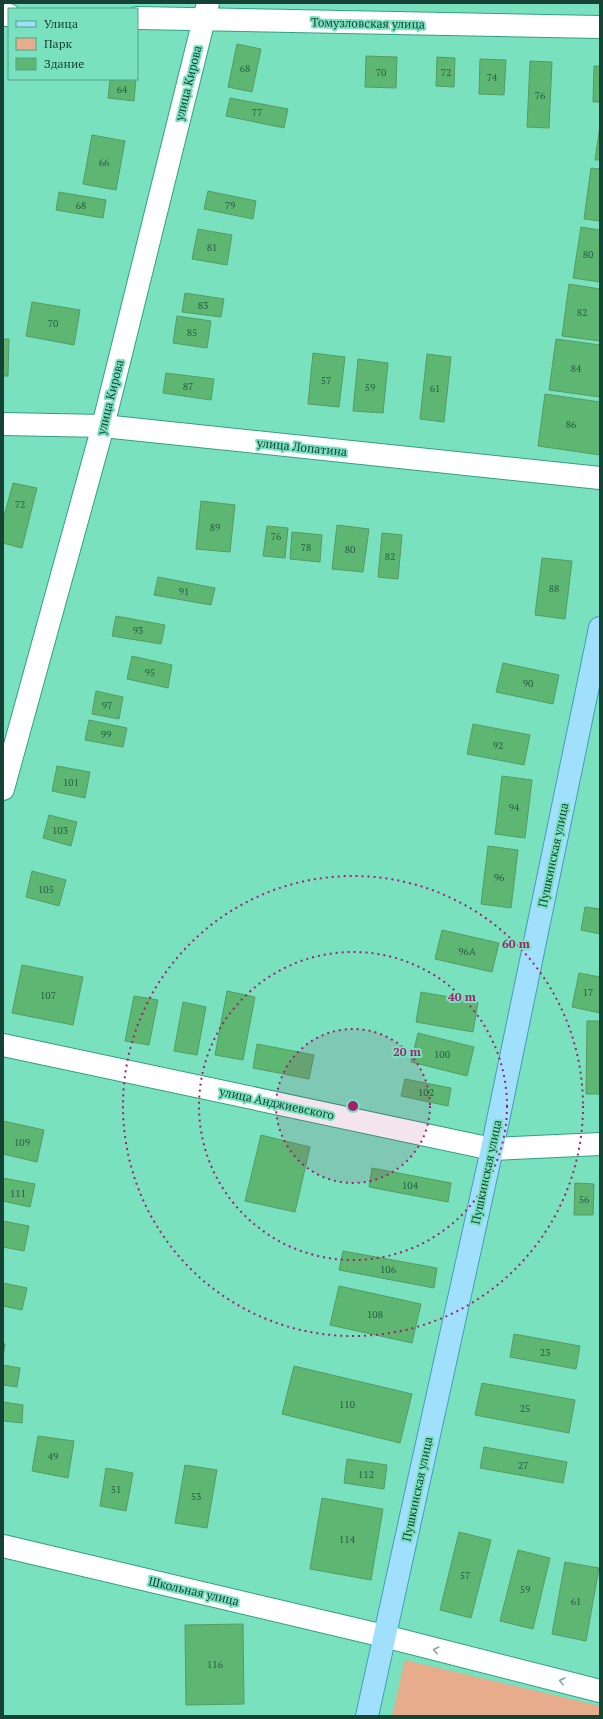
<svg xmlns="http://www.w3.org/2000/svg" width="603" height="1719" font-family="'PT Serif',serif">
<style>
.green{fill:#e7ac8b}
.building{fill:#5eb673;stroke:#549b64}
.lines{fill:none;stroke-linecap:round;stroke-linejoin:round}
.minor-casing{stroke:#32a080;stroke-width:24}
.tertiary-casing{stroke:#32a080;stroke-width:24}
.primary-casing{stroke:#469cb5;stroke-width:24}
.minor{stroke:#fff;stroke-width:22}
.tertiary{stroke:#fff;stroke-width:22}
.primary{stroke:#a0e0fd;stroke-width:22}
.oneway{stroke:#8aa09a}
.ring{fill:none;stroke:#a3206e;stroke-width:2;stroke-dasharray:2 4}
.labels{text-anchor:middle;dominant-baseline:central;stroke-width:4;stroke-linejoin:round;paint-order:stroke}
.number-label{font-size:10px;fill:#275f44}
.street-label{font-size:12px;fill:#154234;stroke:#7ae1bf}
.centre{fill:#a3206e;stroke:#7ae1bf;stroke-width:2}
.ring-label{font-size:12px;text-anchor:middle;font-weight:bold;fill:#a3206e;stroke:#7ae1bf;stroke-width:4;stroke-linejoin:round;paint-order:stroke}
</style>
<rect width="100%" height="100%" fill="#7ae1bf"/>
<polygon class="green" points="405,1660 600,1706 600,1716 392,1716"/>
<g class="building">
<polygon points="237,44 261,49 252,92 228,87"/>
<polygon points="366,56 397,57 396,88 365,87"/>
<polygon points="437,57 455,58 454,87 436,86"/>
<polygon points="480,59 506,60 504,95 479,94"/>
<polygon points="530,61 552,62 549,128 527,127"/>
<polygon points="594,66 600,66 600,102 593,102"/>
<polygon points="110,79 136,79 134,101 108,98"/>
<polygon points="230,98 288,109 284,128 226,116"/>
<polygon points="600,126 600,160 595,160"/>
<polygon points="92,135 125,141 116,190 83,184"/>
<polygon points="591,168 600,169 600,221 584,219"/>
<polygon points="208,191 256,201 253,219 204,209"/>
<polygon points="59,192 106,200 103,218 56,210"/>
<polygon points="581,227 600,230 600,282 573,278"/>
<polygon points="198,229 232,235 227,265 192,259"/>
<polygon points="569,284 600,289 600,341 562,336"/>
<polygon points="185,293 224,299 221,317 182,312"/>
<polygon points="32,302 80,310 74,345 26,336"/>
<polygon points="177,316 211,321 207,348 173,343"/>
<polygon points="3,339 9,339 8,376 3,376"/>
<polygon points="556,339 600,345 600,397 549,390"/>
<polygon points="313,353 345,357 339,407 308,404"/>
<polygon points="427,354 451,357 444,422 420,419"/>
<polygon points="358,359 388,363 383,413 353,411"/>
<polygon points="166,373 214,379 211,400 163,393"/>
<polygon points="545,394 600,402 600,455 538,446"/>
<polygon points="13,483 37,488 22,548 3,543 3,520"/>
<polygon points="201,501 235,505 230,552 196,549"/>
<polygon points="337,525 369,529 363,572 332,569"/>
<polygon points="267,526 288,528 285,558 263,556"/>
<polygon points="292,532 322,535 320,562 290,559"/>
<polygon points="382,533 402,535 398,579 378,577"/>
<polygon points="542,558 572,561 565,619 535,615"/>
<polygon points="158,577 215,588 211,605 154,595"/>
<polygon points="116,616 165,625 161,644 112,636"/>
<polygon points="132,656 172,665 168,688 127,679"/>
<polygon points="503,663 559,675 553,704 496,692"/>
<polygon points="96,691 123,697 119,719 92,714"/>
<polygon points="89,720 127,728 123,747 85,740"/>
<polygon points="473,724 530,735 524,765 467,754"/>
<polygon points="57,766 90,772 85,798 52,791"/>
<polygon points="502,776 532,780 525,838 495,834"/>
<polygon points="49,815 77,822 71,846 43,838"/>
<polygon points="488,846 518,850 511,908 481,904"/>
<polygon points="32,871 66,880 59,906 26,897"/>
<polygon points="585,907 600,909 600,934 581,930"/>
<polygon points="442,930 499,943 492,972 435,959"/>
<polygon points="22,965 83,977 73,1025 12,1013"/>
<polygon points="579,973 600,977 600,1013 572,1007"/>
<polygon points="227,991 255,997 243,1060 215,1055"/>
<polygon points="421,992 478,1002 473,1032 416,1022"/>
<polygon points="134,996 158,1000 149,1045 125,1041"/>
<polygon points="183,1002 206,1007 197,1055 174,1051"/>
<polygon points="587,1021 600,1021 600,1094 586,1094"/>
<polygon points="418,1033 474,1047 467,1076 411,1062"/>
<polygon points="257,1044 314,1055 309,1079 253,1068"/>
<polygon points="405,1079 451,1088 448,1106 401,1096"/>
<polygon points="3,1121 44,1130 37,1162 3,1154"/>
<polygon points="261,1135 310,1147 295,1212 245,1201"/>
<polygon points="372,1168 451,1183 448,1202 369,1187"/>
<polygon points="3,1178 35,1184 30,1207 3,1201"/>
<polygon points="575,1183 594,1184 593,1215 574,1215"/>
<polygon points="3,1221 29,1226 24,1251 3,1247"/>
<polygon points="343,1251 437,1268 434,1288 339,1270"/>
<polygon points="3,1283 27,1288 22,1310 3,1306"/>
<polygon points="339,1286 421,1304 412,1343 330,1325"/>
<polygon points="514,1334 580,1346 576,1369 510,1357"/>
<polygon points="3,1343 5,1344 3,1357"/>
<polygon points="3,1365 20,1368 17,1387 3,1385"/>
<polygon points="294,1366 412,1394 400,1443 282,1414"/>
<polygon points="482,1383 575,1400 569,1433 475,1415"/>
<polygon points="3,1402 23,1405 22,1423 3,1421"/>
<polygon points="38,1436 74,1441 68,1478 32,1471"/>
<polygon points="484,1447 567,1462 563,1483 480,1468"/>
<polygon points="347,1459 387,1465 384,1489 344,1483"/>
<polygon points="185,1465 217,1470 207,1528 175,1523"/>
<polygon points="106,1468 133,1473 126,1511 100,1506"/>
<polygon points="322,1498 383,1509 371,1580 310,1569"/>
<polygon points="459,1532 491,1540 471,1618 440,1610"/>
<polygon points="518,1550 550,1558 533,1629 500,1621"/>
<polygon points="565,1562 599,1568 586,1641 552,1634"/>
<polygon points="243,1624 244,1704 186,1705 185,1625"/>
</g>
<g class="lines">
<g class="minor-casing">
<g id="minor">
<polyline points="3,15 9,15"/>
<polyline points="137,18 600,27"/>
<polyline points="3,424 103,426 208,3"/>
<polyline points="3,1045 492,1149 600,1144"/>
<polyline points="3,1546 384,1636 600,1691"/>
</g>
</g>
<g class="tertiary-casing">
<polyline id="tertiary" points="3,789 103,426 600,478"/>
</g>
<g class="primary-casing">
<polyline id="primary" points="367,1716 492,1149 600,628"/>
</g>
<use href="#minor" class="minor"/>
<use href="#tertiary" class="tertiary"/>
<use href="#primary" class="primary"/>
</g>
<defs><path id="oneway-chevron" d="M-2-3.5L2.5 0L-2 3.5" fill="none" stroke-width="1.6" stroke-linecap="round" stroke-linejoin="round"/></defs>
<g class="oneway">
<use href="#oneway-chevron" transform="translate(436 1650) rotate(-166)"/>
<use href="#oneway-chevron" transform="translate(562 1681) rotate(-166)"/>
</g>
<circle cx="353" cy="1106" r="77" fill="#a3206e" fill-opacity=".12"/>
<g class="ring">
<circle cx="353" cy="1106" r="77"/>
<circle cx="353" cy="1106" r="154"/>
<circle cx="353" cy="1106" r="230"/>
</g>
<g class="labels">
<g class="number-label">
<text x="245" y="68">68</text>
<text x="381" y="72">70</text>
<text x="446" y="72">72</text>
<text x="492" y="77">74</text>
<text x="122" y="89">64</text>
<text x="540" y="95">76</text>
<text x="257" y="112">77</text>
<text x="104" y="162">66</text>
<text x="81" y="205">68</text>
<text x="230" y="205">79</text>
<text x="212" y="247">81</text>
<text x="588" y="254">80</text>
<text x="203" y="305">83</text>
<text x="582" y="312">82</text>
<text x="53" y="323">70</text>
<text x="192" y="332">85</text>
<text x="576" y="368">84</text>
<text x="326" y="380">57</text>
<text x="188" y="386">87</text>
<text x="370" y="387">59</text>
<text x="435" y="388">61</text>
<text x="571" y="424">86</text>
<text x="20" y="504">72</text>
<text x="215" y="527">89</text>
<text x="276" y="536">76</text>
<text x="306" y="547">78</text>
<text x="350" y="549">80</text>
<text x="390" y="556">82</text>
<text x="554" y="588">88</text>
<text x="184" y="591">91</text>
<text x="138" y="630">93</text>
<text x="150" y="672">95</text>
<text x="528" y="683">90</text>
<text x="107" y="705">97</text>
<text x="106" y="734">99</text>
<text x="498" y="745">92</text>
<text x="71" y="782">101</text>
<text x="514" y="807">94</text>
<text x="60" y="830">103</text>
<text x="499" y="877">96</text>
<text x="46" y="889">105</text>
<text x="467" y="951">96А</text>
<text x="588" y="992">17</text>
<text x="48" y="995">107</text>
<text x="442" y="1054">100</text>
<text x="426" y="1092">102</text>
<text x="22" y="1142">109</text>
<text x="410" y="1185">104</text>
<text x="18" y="1193">111</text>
<text x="584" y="1199">56</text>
<text x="388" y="1269">106</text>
<text x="375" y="1314">108</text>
<text x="545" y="1352">23</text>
<text x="347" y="1404">110</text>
<text x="525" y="1408">25</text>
<text x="53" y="1456">49</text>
<text x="523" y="1465">27</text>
<text x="366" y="1474">112</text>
<text x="116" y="1489">51</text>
<text x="196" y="1496">53</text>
<text x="347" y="1539">114</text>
<text x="465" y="1575">57</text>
<text x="525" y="1589">59</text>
<text x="576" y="1601">61</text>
<text x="215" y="1664">116</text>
</g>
<g class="street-label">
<text transform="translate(368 23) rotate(1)">Томузловская улица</text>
<text transform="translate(188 83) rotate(-76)">улица Кирова</text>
<text transform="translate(110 397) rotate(-76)">улица Кирова</text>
<text transform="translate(302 447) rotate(6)">улица Лопатина</text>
<text transform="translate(553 855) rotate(-78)">Пушкинская улица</text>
<text transform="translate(277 1103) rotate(12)">улица Анджиевского</text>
<text transform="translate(486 1172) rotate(-78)">Пушкинская улица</text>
<text transform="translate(417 1489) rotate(-78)">Пушкинская улица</text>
<text transform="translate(194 1591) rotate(13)">Школьная улица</text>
</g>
</g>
<circle cx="353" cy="1106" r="6" class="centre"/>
<g class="ring-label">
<text x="516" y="948">60 m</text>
<text x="462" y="1001">40 m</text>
<text x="407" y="1056">20 m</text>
</g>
<rect width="603" height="1719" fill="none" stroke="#154234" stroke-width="8"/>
<rect x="8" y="8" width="130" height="72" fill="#7ae1bf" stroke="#52a187"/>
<rect x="16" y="21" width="20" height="6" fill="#a0e0fd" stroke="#52a187"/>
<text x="44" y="28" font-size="12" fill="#154234">Улица</text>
<rect x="16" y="38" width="20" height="12" fill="#e7ac8b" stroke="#52a187"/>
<text x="44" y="48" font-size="12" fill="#154234">Парк</text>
<rect x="16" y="58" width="20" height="12" fill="#5eb673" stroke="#52a187"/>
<text x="44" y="68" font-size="12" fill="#154234">Здание</text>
</svg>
